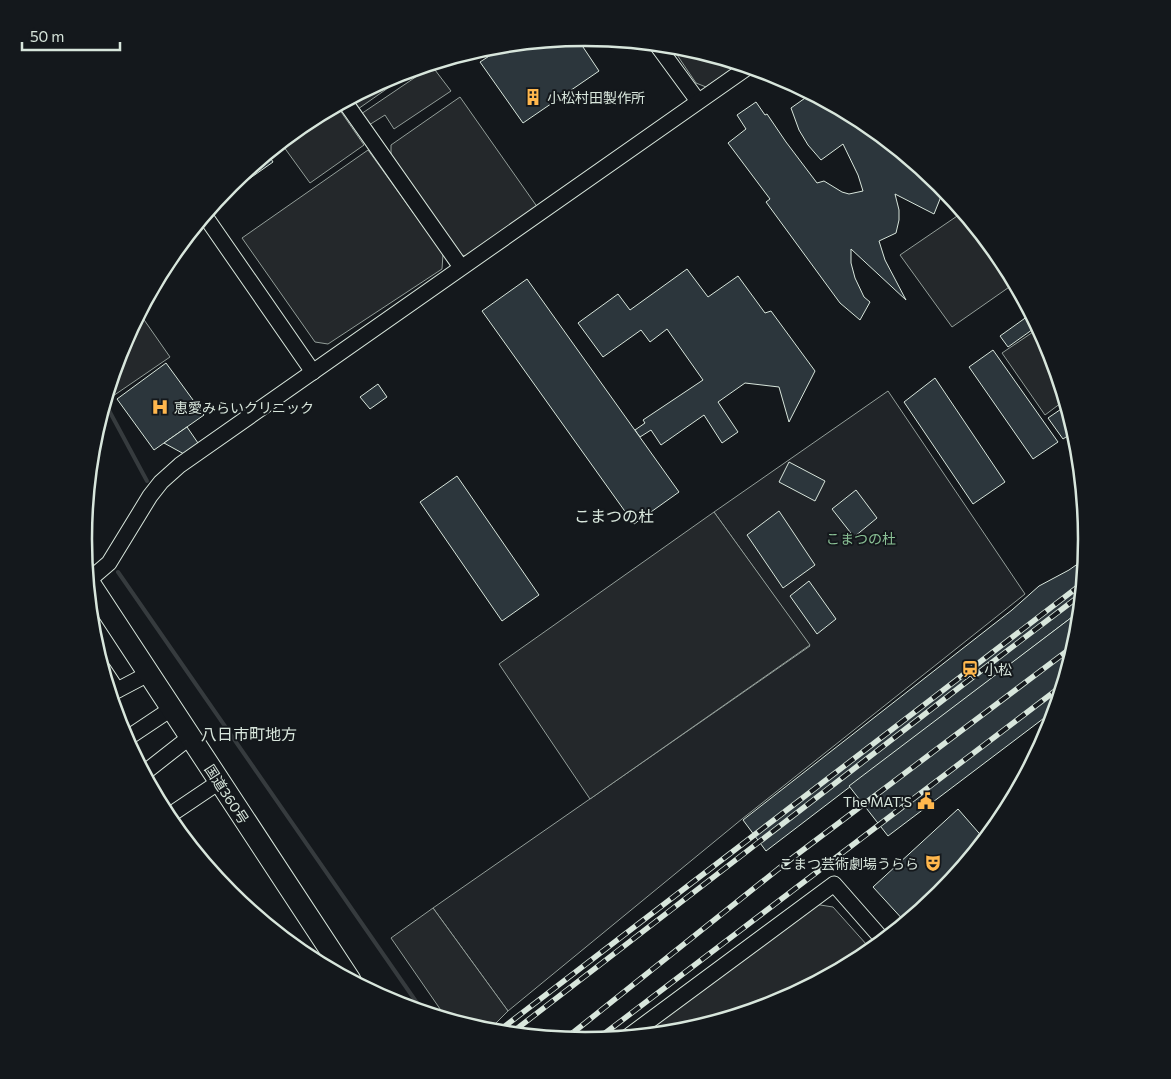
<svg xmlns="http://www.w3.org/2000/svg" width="1171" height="1079" font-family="Commissioner,'Noto Sans JP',sans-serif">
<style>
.green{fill:#202428;stroke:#939e99}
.parking{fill:#24282b;stroke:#939e99}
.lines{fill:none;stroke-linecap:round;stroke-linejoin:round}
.stream{stroke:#363b3e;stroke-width:4}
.building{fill:#2c363c;stroke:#d8e6dc}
.minor-casing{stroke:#d8e6dc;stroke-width:17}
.highway-casing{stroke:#d8e6dc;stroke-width:23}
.minor{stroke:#14181c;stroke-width:15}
.highway{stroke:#14181c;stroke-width:21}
.rail-casing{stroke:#d8e6dc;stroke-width:5.5}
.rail{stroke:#14181c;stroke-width:4;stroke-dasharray:11;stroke-linecap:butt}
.labels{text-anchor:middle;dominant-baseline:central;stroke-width:4;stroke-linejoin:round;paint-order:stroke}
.poi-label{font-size:14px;fill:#d8e6dc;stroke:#14181c;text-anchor:start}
.park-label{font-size:14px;fill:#8ac095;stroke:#14181c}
.street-label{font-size:14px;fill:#d8e6dc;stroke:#14181c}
.quarter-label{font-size:16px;fill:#d8e6dc;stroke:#14181c}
.rim{fill:none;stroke:#d8e6dc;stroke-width:2.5}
</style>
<rect width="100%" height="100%" fill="#14181c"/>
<polygon class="green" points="888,391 1025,594 742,819 508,1011 433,908 810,646 714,512"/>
<g class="parking">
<polygon points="671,46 684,47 739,64 706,87 696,83"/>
<polygon points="432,66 451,91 394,129 385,115 369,125 361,114"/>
<polygon points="406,72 408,74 358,109 351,98 394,76"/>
<polygon points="460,97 538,208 469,257 461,255 391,156 391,145"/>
<polygon points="337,106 364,145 310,183 281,143 307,122"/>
<polygon points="368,150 443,254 442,269 328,344 315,342 242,238"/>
<polygon points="963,212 1003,261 1015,283 952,327 900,255"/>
<polygon points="140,314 170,357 113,396 109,389 122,347"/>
<polygon points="1039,328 1049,348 1065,400 1045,415 1002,353"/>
<polygon points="714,512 810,645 590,799 499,664"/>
<polygon points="814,904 833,907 867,945 867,954 862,958 777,1003 683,1032 661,1034 656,1028 657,1019"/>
<polygon points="433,908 508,1011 487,1032 447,1019 391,938"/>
</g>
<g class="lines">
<g class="stream">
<polyline points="105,403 147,481"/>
<polyline points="118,572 424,1013"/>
</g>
</g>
<g class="building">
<polygon points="577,38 599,71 523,123 480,62 500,49 498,46"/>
<polygon points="805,90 865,122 944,189 934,214 895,194 899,210 899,220 896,233 879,241 885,260 906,300 851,249 851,263 855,278 864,297 870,302 860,320 840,303 766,202 770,199 728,143 746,129 737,115 756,102 765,115 767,114 786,142 817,183 824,181 842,192 849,194 863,191 858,175 843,144 821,160 808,145 799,130 791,108 808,96"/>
<polygon points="268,154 273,162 222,198 221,196 231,184"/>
<polygon points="687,269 708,297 738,276 765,313 771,311 815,371 789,422 779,387 745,383 718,402 738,432 722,443 704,415 661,445 651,430 640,437 635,430 645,423 643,420 703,380 667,329 650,342 641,330 603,357 578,323 618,294 630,310"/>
<polygon points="527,279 679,492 634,524 482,311"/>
<polygon points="1028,316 1036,327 1008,347 1000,336"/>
<polygon points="993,350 1058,442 1033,459 969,367"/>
<polygon points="166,363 204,415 154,450 117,399"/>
<polygon points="935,378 1005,482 973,504 904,402"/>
<polygon points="378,384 387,397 370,409 360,397"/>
<polygon points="1067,405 1075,431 1063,439 1048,418"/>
<polygon points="187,427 198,443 184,454 164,443"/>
<polygon points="789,462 825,481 815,501 779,482"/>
<polygon points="457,476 539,595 502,621 420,502"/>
<polygon points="856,490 877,518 854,537 832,509"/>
<polygon points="779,511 815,565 783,588 747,535"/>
<polygon points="1086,558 1080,611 766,851 743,820 1012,610 1039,586 1069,570"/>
<polygon points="809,581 836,619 817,634 790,596"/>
<polygon points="1080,611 1078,638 1056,709 888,836 849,786"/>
<polygon points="958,809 985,840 940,895 906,923 873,887"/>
</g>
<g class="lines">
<g class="minor-casing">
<g id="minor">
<polyline points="657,45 698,101"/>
<polyline points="345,102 461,267"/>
<polyline points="205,216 313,372"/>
<polyline points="88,581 109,563 150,496 161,482 180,465 748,67"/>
<polyline points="103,669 117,690"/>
<polyline points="110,694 148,674"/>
<polyline points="126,739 171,709"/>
<polyline points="144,773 190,737"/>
<polyline points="167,817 219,782"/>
<polyline points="319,964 333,955"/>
<polyline points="626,1038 834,884 884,941"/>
</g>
</g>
<g class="highway-casing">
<polyline id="highway" points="88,581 350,980"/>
</g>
<use href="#minor" class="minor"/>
<use href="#highway" class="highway"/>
<g class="rail-casing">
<g id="rail">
<polyline points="496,1033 1083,583"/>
<polyline points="510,1034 982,670 1082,594"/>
<polyline points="565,1039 787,862 1075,645"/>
<polyline points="596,1040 1063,685"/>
</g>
</g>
<use href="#rail" class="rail"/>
</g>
<defs>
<g id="building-bare" transform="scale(1.35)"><path d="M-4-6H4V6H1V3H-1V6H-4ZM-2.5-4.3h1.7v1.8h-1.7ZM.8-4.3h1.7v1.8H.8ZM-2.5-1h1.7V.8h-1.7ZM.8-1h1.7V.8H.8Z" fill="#ffb74d" stroke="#14181c" stroke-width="2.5" paint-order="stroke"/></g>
<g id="hospital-bare" transform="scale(1.35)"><path d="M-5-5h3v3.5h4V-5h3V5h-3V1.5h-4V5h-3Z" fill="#ffb74d" stroke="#14181c" stroke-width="2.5" paint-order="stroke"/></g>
<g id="station-bare" transform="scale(1.35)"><path d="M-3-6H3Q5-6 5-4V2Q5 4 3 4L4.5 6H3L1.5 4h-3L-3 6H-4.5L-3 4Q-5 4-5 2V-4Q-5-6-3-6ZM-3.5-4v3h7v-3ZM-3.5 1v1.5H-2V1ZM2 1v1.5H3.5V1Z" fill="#ffb74d" stroke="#14181c" stroke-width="2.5" paint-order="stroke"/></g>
<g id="civic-bare" transform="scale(1.35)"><path d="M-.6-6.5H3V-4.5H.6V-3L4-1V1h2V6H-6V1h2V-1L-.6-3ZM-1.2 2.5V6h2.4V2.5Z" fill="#ffb74d" stroke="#14181c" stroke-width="2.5" paint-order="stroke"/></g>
<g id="theatre-bare" transform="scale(1.35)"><path d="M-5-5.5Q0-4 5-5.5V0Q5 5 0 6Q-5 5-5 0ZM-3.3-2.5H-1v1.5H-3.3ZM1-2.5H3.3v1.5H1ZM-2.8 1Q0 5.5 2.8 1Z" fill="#ffb74d" stroke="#14181c" stroke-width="2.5" paint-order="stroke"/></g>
</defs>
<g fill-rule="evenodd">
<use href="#building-bare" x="533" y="97"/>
<use href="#hospital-bare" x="160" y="407"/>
<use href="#station-bare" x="970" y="669"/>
<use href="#civic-bare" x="926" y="801"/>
<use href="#theatre-bare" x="933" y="863"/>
</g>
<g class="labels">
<g class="poi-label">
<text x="547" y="97">小松村田製作所</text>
<text x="174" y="407">恵愛みらいクリニック</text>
<text x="984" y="669">小松</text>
<text x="912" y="801" text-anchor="end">The MAT'S</text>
<text x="919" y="863" text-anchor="end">こまつ芸術劇場うらら</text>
</g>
<g class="park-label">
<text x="861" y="538">こまつの杜</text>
</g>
<g class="street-label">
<text transform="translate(227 794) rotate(57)">国道360号</text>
</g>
<g class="quarter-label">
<text x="614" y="515">こまつの杜</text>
<text x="249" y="733">八日市町地方</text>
</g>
</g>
<path d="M0 0H1171V1079H0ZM92 539a493 493 0 1 1 986 0a493 493 0 1 1-986 0Z" fill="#14181c" fill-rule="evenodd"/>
<path class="rim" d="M92 539a493 493 0 1 1 986 0a493 493 0 1 1-986 0Z"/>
<path d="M22 42v8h98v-8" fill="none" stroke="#d8e6dc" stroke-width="2.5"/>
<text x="30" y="42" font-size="15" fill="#d8e6dc" stroke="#14181c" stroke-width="4" paint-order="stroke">50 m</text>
</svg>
